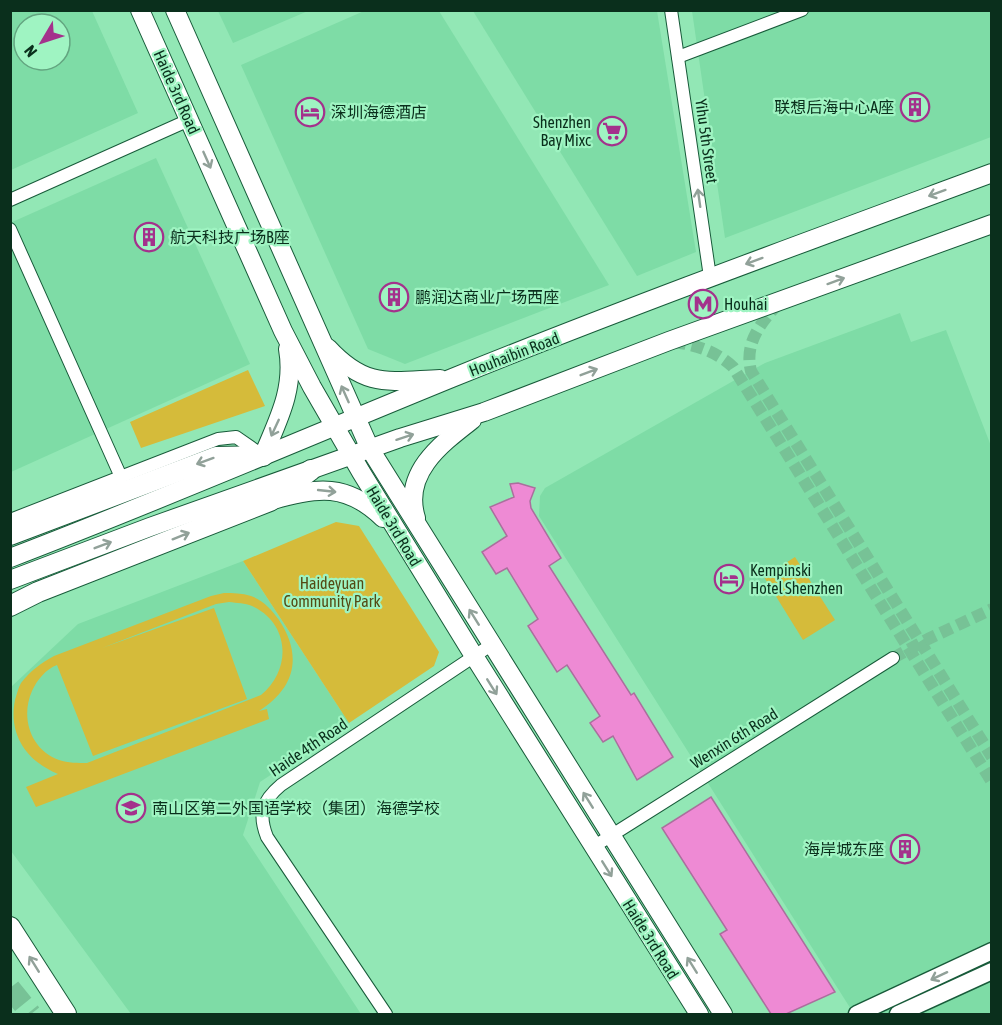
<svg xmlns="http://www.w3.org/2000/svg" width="1002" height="1025" font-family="'Asap Condensed','Noto Sans SC',sans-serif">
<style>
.built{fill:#7edca6;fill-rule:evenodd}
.green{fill:#d5bb3a;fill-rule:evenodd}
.water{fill:#ee8ad4;stroke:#aa6f9d;stroke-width:1.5}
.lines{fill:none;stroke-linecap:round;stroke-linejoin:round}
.minor-tunnel{stroke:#77c296;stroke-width:12;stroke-dasharray:12 6;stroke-linecap:butt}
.trunk-tunnel{stroke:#77c296;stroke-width:21;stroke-dasharray:21 10;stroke-linecap:butt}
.minor-casing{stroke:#185b3a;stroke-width:14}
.tertiary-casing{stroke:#185b3a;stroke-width:19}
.secondary-casing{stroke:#185b3a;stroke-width:20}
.primary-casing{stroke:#185b3a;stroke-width:22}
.minor{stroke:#fff;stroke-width:12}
.tertiary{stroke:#fff;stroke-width:16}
.secondary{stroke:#fff;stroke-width:18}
.primary{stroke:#fff;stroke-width:20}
.oneway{stroke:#91a199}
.labels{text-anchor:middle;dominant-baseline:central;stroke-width:4.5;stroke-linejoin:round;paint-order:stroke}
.street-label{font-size:16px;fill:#0a2f1c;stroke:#9ff4c2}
.poi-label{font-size:16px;fill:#0a2f1c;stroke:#9ff4c2;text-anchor:start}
.park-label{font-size:16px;fill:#544a14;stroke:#9ff4c2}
</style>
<rect width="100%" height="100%" fill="#92e7b5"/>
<g class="built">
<path d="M10,11H92L138,113L11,170ZM24,24H60V60H24Z"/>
<polygon points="218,11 308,11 233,43"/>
<polygon points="364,11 439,11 609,285 405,364 368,349 241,65"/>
<polygon points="473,11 657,11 696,252 637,276"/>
<polygon points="692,11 991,11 991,137 725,238"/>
<polygon points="156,158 250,364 11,472 10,223"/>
<polygon points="900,313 911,342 946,330 991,446 991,1014 854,1014 539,516 540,496 545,488 765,363"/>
<polygon points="243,561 349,723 260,782 243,835 361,1014 131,1014 11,851 10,688 78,624"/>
</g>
<g class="green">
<polygon points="248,370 265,406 141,448 130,422"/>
<polygon points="336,522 359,526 439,652 434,666 349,723 243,561"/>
<polygon points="795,557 835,620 803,640 764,577"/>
<path d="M224,593C233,593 242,593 251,596C263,600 272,610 279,620C303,656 295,688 259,711L267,709L269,719L36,807L26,787L58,774C27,761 8,735 15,700C17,694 18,688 21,683C30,671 41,663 54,656L211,596ZM229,602C237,603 245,603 252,606C290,623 292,670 261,695L87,763C78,763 68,763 59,760C31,750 20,718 32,691C37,680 46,669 57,665L93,756L247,699L214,608L102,648L216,604Z"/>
</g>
<g class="water">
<polygon points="518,483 535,488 530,501 531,508 561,558 549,566 631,695 634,693 673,757 637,780 613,736 603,742 590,723 600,716 567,665 557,672 528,626 538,619 507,568 496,574 482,552 507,536 490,507 514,497 510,484"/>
<polygon points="711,797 835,992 786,1014 771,1014 720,934 727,930 662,828"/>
</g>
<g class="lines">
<g class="minor-tunnel">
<path d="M779,303C761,322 744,343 751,371L992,757"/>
<path d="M674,342C696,345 716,351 733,367L992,782"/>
<polyline points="893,658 928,639 992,609"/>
</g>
<polyline class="trunk-tunnel" points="10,988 31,1014"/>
<g class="minor-casing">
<g id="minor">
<polyline points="671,10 710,277"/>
<polyline points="678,57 802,10"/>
<polyline points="10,200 189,120"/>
<polyline points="10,229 121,477"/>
<polyline points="10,520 218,439 236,437 262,455"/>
<polyline points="593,847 893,658"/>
<path d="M386,1014L267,837C258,814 262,801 281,785L491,645"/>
</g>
</g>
<g class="tertiary-casing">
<g id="tertiary">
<polyline points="857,1014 992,951"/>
<polyline points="898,1014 992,971"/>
</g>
</g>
<g class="secondary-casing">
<g id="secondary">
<polyline points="140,10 283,331 312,387 361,472 474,656 699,1014"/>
<polyline points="175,10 370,449 723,1014"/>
<path d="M328,348C366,389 389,381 440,379"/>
<path d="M263,456C278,420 295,389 288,349"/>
<path d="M273,500C317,487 347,483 383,518"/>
<path d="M416,518C402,473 441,444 472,420"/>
<path d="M10,558C159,501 305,438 452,378C630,306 811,240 992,173"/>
<polyline points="10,580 150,527 400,438 484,412 669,341 992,224"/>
</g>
</g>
<g class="primary-casing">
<g id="primary">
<polyline points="10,535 216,457 263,456"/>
<polyline points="10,606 38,592 270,501 311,470"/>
<polyline points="10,927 66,1014"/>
</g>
</g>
<use href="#minor" class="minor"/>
<use href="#tertiary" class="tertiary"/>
<use href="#secondary" class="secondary"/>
<use href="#primary" class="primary"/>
</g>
<defs><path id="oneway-shaft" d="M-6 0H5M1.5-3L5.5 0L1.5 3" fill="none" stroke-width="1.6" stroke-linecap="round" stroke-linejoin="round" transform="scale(1.5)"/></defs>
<g class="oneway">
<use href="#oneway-shaft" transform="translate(207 160) rotate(66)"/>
<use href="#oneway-shaft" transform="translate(937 193) rotate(160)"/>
<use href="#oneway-shaft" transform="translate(699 198) rotate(-98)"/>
<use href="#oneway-shaft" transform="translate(754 261) rotate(160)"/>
<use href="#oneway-shaft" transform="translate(836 281) rotate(-20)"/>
<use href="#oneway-shaft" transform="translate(589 372) rotate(-21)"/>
<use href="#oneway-shaft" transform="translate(345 394) rotate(-114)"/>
<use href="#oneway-shaft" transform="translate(275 428) rotate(115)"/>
<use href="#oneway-shaft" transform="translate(405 437) rotate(-18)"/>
<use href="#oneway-shaft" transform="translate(205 461) rotate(160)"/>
<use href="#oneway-shaft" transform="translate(327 491) rotate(6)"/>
<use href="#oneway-shaft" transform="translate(181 536) rotate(-22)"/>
<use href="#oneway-shaft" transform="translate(103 545) rotate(-21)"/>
<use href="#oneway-shaft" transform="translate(474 617) rotate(-122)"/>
<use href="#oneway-shaft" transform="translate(492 687) rotate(58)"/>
<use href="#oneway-shaft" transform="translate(588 800) rotate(-122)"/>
<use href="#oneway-shaft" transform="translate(607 869) rotate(58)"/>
<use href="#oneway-shaft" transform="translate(34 964) rotate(-122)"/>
<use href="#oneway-shaft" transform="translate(692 965) rotate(-122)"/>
<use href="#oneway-shaft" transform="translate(939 976) rotate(155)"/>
</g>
<defs>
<g id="building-ring" transform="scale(1.5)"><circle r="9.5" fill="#9ff4c2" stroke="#a4318c" stroke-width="1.5"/><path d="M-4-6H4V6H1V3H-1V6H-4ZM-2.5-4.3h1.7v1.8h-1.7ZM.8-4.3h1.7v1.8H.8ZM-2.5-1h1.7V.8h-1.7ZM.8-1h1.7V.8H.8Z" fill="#a4318c"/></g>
<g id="hotel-ring" transform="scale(1.5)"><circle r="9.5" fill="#9ff4c2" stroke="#a4318c" stroke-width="1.5"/><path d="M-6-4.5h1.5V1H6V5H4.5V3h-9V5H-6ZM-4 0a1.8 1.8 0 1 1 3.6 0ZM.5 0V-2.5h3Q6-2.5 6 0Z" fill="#a4318c"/></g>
<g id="supermarket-ring" transform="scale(1.5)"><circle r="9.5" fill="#9ff4c2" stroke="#a4318c" stroke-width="1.5"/><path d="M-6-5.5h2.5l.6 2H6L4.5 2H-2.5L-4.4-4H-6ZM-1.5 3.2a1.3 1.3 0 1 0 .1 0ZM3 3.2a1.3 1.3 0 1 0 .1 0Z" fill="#a4318c"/></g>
<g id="metro-ring" transform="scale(1.5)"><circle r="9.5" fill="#9ff4c2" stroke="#a4318c" stroke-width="1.5"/><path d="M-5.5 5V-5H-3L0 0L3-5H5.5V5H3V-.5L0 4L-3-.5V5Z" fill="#a4318c"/></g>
<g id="school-ring" transform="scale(1.5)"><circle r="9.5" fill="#9ff4c2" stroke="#a4318c" stroke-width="1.5"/><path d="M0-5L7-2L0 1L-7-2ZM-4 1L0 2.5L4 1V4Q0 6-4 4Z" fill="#a4318c"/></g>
</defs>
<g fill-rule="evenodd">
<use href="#building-ring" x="915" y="107"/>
<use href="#hotel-ring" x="310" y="112"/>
<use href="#supermarket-ring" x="612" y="131"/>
<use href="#building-ring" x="149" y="237"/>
<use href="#building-ring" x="394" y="297"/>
<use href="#metro-ring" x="703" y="304"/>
<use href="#hotel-ring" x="729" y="579"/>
<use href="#school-ring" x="131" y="808"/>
<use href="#building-ring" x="905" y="849"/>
</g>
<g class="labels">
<g class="street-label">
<text transform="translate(177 92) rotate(66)">Haide 3rd Road</text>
<text transform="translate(707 141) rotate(82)">Yihu 5th Street</text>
<text transform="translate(514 354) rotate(-21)">Houhaibin Road</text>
<text transform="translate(394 526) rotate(59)">Haide 3rd Road</text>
<text transform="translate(734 738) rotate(-32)">Wenxin 6th Road</text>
<text transform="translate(308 747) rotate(-34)">Haide 4th Road</text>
<text transform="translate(651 939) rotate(58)">Haide 3rd Road</text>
</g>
<g class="poi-label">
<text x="894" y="107" text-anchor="end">联想后海中心A座</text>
<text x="331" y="112">深圳海德酒店</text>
<text x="591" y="122" text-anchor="end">Shenzhen<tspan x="591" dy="18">Bay Mixc</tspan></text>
<text x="170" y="237">航天科技广场B座</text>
<text x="415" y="297">鹏润达商业广场西座</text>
<text x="724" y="304">Houhai</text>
<text x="750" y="570">Kempinski<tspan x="750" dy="18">Hotel Shenzhen</tspan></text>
<text x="152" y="808">南山区第二外国语学校（集团）海德学校</text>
<text x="884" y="849" text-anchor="end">海岸城东座</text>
</g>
<g class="park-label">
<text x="332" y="583">Haideyuan<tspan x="332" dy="18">Community Park</tspan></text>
</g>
</g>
<rect width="1002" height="1025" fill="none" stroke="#0a2f1c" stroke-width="24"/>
<g transform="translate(42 42) rotate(231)"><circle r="28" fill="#9ff4c2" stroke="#63a580" stroke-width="1.5"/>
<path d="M0-4.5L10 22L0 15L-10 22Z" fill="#a4318c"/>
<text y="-9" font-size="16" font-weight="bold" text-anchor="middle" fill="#0a2f1c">N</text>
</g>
</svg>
